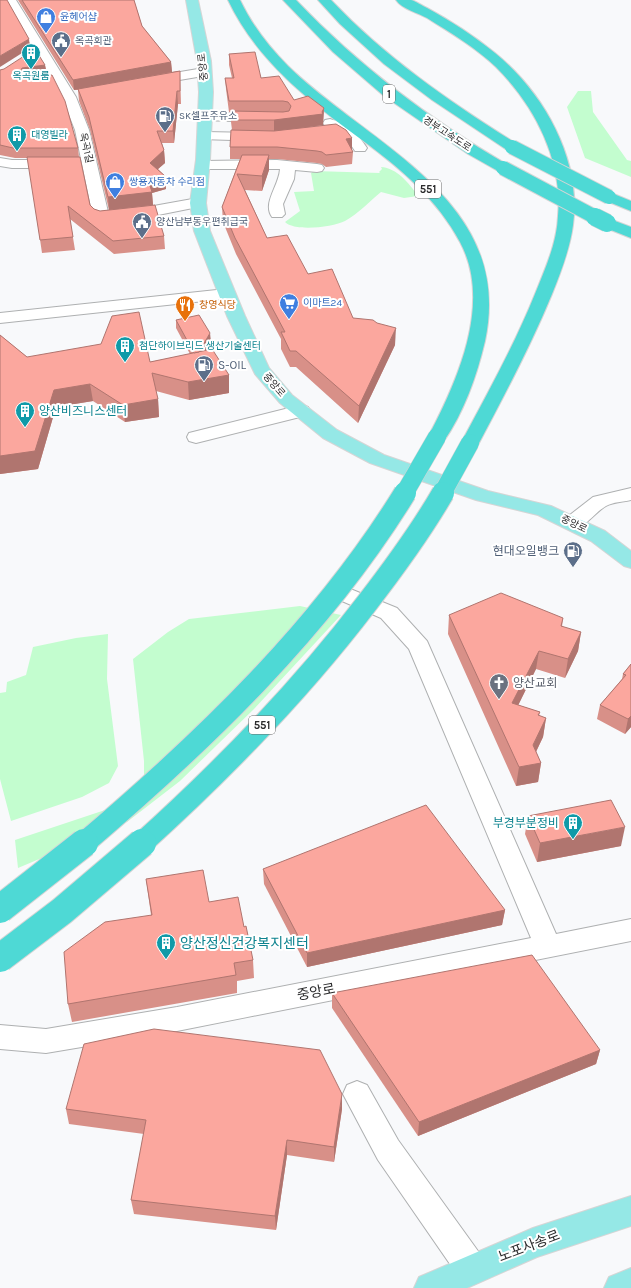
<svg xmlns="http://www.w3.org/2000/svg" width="631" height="1288" font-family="Karla,'Noto Sans KR',sans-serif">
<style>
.green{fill:#c3fdcf}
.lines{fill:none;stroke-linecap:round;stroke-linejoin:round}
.minor-casing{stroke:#aeb0b1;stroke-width:2}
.major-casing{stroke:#d5d5d5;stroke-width:2}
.highway-casing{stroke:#d5d5d5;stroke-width:2}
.minor{fill:#fff;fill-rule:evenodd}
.major{fill:#95e8e6;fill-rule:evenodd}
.highway{fill:#4ed9d5;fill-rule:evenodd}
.highway-bridge-far3-casing{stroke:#d5d5d5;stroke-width:16;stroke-linecap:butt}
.highway-bridge-far2-casing{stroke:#d5d5d5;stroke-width:19;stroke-linecap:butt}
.highway-bridge-far1-casing{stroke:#d5d5d5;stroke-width:24;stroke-linecap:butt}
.highway-bridge-casing{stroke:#d5d5d5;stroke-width:30;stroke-linecap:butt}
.highway-bridge-far3{stroke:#4ed9d5;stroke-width:14}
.highway-bridge-far2{stroke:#4ed9d5;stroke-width:18}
.highway-bridge-far1{stroke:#4ed9d5;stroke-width:22}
.highway-bridge{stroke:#4ed9d5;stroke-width:28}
.wall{fill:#d89088}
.shaded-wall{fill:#b0756f}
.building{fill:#fba79e;stroke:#b0756f}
.labels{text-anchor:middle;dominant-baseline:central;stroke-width:4;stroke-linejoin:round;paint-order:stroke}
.far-shop-label{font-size:10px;fill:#366cbe;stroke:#fff;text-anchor:start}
.far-service-label{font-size:10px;fill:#4e5e75;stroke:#fff;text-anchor:start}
.far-street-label{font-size:10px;fill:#2b2b2c;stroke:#fff}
.far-culture-label{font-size:10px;fill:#0d838f;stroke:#fff;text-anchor:start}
.far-food-label{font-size:10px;fill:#c56008;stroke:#fff;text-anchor:start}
.shield{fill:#fff;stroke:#6b6b6b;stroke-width:1}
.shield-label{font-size:11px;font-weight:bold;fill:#2b2b2c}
.service-label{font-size:12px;fill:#4e5e75;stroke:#fff;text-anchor:start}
.culture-label{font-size:12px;fill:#0d838f;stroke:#fff;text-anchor:start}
.worship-label{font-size:12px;fill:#5b616d;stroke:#fff;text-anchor:start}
.near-culture-label{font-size:14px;fill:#0d838f;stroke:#fff;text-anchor:start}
.near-street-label{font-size:14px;fill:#2b2b2c;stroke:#fff}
</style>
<rect width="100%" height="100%" fill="#f8f9fb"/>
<g class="green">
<polygon points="578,91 591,91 593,112 627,160 631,161 631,177 585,158 567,107"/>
<path d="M381,167C397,168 409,183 418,196L404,198L381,192C370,201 358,214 345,221C333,227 295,232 285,222L300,211L294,192L314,191L311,173L314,171L380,173L379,172L382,169Z"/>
<polygon points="300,606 341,615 254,709 180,781 127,822 18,868 15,840 120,805 144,781 144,761 133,659 168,632 189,619"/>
<polygon points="108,634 107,679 118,766 109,783 82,797 11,821 0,779 0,693 6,692 7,682 26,675 33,647 76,638"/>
</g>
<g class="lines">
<g class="minor-casing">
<g id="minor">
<polygon points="4,0 16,0 76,97 89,130 108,212 148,207 198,198 203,200 206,203 203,206 148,217 101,222 96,220 93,217 75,130 62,97"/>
<polygon points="204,68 209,69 211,72 209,75 150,85 145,84 143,81 145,78 150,77"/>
<polygon points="206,113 260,114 265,115 267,118 265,121 260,122 201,120 199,117 201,114"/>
<path d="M330,119C345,123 359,135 367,148L365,151H355L349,142L325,126L323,123L325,120Z"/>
<polygon points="205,132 260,133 265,134 267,137 265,140 260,141 200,139 198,136 200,133"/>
<polygon points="0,158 12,160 59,160 64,161 66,164 64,167 59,168 12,168 0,166"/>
<path d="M277,160L317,164L322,165L324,168L322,171L317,172L295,170L294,179L283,204L285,214L282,217H272C262,203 279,186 280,169H203L198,168L196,165L198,162L203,161Z"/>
<polygon points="226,289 232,290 234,294 232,298 0,323 0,313"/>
<polygon points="301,405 308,407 310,411 308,415 196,443 189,441 187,437 189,433"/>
<path d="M631,488V500C623,502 613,502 606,506C592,514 584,532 566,528L563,523L566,518L593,497Z"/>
<polygon points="343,586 397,608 427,641 556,934 631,919 631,941 177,1031 46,1053 0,1049 0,1025 46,1029 177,1007 531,938 409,649 381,618 335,598 332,593 335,588"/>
<polygon points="357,1081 367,1085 398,1140 483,1258 488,1269 483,1280 472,1285 461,1280 378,1160 343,1094 347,1085"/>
</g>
</g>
<g class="major-casing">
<g id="major">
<polygon points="186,0 198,0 211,61 213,92 210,160 206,203 210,231 245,316 269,368 292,395 337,430 384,455 488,491 551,506 605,531 631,551 631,568 624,566 591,541 538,515 476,500 370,463 323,438 280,403 255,374 227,316 194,231 190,203 196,160 199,92 197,61"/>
<polygon points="631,1196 631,1226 537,1257 467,1288 414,1288 419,1277 533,1228"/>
<polygon points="631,1268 631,1288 604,1288 609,1277"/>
</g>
</g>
<g class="highway-casing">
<g id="highway">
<path d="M228,0H240C252,25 268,46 288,66C370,146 515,200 485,341C477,375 464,412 444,441L437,443L430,441L428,437C457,382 493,303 460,242C438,200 400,168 362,140C309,101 257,61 228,0Z"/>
<path d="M283,0H296C359,66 429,119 508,165L510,168L508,171H498L468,154L384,96L333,52Z"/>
<path d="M318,0H331C386,58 450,102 517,144L519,147L517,150H507L432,100L384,64L340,24Z"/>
<path d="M396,0C401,0 406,0 411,0C416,1 422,6 427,8C451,21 474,36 495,53C544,93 582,160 573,225C570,248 561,272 552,294C531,345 505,394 479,443L477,447L470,449L463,447L461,443C487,394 514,346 535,294C545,269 557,243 558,216C563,160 535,106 496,67C476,48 451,33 427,18C418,13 402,9 396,0Z"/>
<polygon points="609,192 631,201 631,211 604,200 601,197 604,194"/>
<polygon points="607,218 631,227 631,238 601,226 599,223 601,220"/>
</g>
</g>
<use href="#minor" class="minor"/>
<use href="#major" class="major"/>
<use href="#highway" class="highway"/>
<g class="highway-bridge-far3-casing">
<g id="highway-bridge-far3">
<polyline points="512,147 609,197"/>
<polyline points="503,168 597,218"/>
</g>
</g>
<g class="highway-bridge-far2-casing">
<g id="highway-bridge-far2">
<polyline points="595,217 607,223"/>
<polyline points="404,494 437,437"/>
<polyline points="442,494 470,443"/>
</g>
</g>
<g class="highway-bridge-far1-casing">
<g id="highway-bridge-far1">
<path d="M83,844C203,742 322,628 405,493"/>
<path d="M141,844C223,770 300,691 367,603C394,568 421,531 443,493"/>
</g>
</g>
<g class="highway-bridge-casing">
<g id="highway-bridge">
<polyline points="0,909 84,843"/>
<polyline points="0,958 62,911 142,843"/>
</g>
</g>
<use href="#highway-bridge-far3" class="highway-bridge-far3"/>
<use href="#highway-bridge-far2" class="highway-bridge-far2"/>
<use href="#highway-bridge-far1" class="highway-bridge-far1"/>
<use href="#highway-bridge" class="highway-bridge"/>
</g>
<g class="wall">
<polygon points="18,0 134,0 142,26 171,62 172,72 180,71 181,104 178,104 174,143 162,143 164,150 165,163 158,169 165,176 166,189 152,193 153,205 164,236 165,249 114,254 70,219 75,250 42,253 28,158 15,158 0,155 0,70 45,65 47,75 27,78 78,148 79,157 90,205 94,209 100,211 109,210 90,130 79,101 78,90 74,90"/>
<polygon points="229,54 261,78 294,100 324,108 323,125 308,127 352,138 351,150 353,152 352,164 326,167 322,164 317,163 277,159 269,159 269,170 262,191 245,190 267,238 308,274 353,318 395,345 358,423 296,367 290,367 281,349 281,339 236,254 223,222 222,207 240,159 230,159 230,147 232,130 231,122 231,112 229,112 226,89 225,78 232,78 229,65"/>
<polygon points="176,320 211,342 206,350 229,375 229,393 189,400 156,391 158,399 159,417 125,422 93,401 56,407 38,469 0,474 0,335 27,357 150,362 190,354 176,328"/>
<polygon points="449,615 563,618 562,627 581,632 578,651 565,678 536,669 518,705 540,712 539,716 546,718 543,737 536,752 541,763 538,782 516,786 448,634"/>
<polygon points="631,664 631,727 625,734 597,719 600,705 622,679 623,674"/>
<polygon points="528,816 621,846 537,862 525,834"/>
<polygon points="263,869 505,910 502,925 307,967 264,884"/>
<polygon points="146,879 209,902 253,960 254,978 237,981 237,993 72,1022 68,1004 151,915"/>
<polygon points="332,993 600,1050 596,1064 418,1136 332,1008"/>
<polygon points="66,1109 342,1109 334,1162 287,1155 276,1230 134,1214 131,1200 144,1134 69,1124"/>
</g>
<g class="shaded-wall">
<polygon points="29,39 30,48 0,67 0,56"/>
<polygon points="171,62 172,72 74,90 73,80"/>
<polygon points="45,65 47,75 24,79 19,74 22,68"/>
<polygon points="177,91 178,104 174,143 173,131"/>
<polygon points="324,108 323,125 274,132 274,120 322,112"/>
<polygon points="352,138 352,150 346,151 346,139"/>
<polygon points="164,150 165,163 151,175 150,163"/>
<polygon points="269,155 269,170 262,191 262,176"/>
<polygon points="165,176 166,189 152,193 153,205 109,210 108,197 148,180"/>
<polygon points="396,328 395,345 358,423 359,406"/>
<polygon points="210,333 211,342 197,365 196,356"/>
<polygon points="229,375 229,393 189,400 188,382"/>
<polygon points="90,384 93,401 56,407 38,469 0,474 0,456 54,390"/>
<polygon points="158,399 159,417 125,422 123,405"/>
<polygon points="581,632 578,651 565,678 568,659"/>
<polygon points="539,651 536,669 510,722 512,703"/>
<polygon points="631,716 631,727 625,734 628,719"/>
<polygon points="546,718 543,737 530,764 533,745"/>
<polygon points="541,763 538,782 516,786 519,767"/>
<polygon points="625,827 621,846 537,862 540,843"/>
<polygon points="505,910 502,925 307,967 307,953"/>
<polygon points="600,1050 596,1064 418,1136 419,1122"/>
<polygon points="342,1094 342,1109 334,1162 334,1147"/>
<polygon points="287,1140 287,1155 276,1230 275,1216"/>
</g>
<g class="building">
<polygon points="0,0 7,0 29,39 0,56"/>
<polygon points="22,0 134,0 142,26 171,62 73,80"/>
<polygon points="35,49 45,65 22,68 19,74 22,77 27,78 52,75 65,101 78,148 13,148 0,145 0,70 4,69"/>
<polygon points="255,52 261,78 279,76 294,100 308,96 324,108 322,112 323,114 274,120 232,120 231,111 283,112 289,111 291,106 288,102 283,101 229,101 225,78 234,78 229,54"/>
<polygon points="180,71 180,91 177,91 173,131 157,131 164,150 150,163 165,176 148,180 152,192 108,197 89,117 78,89"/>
<polygon points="336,124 346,130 352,138 346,139 353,152 326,155 322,152 317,151 277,147 230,147 231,130 274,131"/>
<polygon points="242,155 269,155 262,176 237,174 267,238 287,235 308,274 332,269 353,318 373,320 377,323 396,328 359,406 296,351 290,351 281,332 285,332 235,238 222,207"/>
<polygon points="27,157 80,157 90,205 94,209 100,211 155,205 164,236 113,241 68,206 73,237 40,240"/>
<polygon points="139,312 150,362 212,349 229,375 188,382 152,373 158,399 123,405 90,384 54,390 35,451 0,456 0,335 27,357 101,344 112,316"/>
<polygon points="199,315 210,333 199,352 194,353 176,320"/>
<polygon points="501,593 563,618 561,626 581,632 568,659 539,651 512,703 540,712 538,715 546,718 533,745 541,763 519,767 449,615"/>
<polygon points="631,664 631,716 628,719 600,705 626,675 623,674"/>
<polygon points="611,800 625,827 540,843 528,816"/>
<polygon points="426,805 505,910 307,953 263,869"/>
<polygon points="203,870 209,902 238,897 244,927 246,926 253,960 234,963 236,975 68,1004 64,952 105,922 152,915 146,879"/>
<polygon points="532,955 600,1050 419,1122 332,993"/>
<polygon points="154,1029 320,1050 342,1094 334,1147 287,1140 275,1216 131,1200 146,1120 66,1109 84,1044"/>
</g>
<defs>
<g id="shop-pin" transform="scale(1)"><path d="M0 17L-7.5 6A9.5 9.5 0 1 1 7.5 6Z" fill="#3f7fe0" stroke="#fff"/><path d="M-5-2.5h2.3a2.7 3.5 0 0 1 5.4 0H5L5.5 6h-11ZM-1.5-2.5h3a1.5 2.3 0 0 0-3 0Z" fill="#fff"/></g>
<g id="civic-pin" transform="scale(1)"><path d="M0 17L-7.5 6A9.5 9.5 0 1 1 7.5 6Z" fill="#5c6f8a" stroke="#fff"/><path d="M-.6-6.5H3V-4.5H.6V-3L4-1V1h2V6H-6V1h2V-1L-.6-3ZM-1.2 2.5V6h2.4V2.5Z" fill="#fff"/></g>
<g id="building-pin" transform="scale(1)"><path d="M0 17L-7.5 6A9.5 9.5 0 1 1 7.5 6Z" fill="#0f9aa8" stroke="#fff"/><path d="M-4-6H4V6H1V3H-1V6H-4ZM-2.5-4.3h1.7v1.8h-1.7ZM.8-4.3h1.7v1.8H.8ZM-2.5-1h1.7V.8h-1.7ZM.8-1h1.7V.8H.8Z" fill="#fff"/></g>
<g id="fuel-pin" transform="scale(1)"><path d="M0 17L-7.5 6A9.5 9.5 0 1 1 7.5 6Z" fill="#5c6f8a" stroke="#fff"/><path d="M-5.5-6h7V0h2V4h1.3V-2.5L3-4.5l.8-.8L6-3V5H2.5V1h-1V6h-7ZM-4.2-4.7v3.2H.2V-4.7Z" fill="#fff"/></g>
<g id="supermarket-pin" transform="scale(1)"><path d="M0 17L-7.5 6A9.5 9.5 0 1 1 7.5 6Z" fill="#3f7fe0" stroke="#fff"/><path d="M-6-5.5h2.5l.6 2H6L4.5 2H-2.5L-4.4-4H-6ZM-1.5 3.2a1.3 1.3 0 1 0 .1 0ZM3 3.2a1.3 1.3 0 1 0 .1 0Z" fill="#fff"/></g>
<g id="restaurant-pin" transform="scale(1)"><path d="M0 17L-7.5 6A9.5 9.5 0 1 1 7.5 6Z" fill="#e8710a" stroke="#fff"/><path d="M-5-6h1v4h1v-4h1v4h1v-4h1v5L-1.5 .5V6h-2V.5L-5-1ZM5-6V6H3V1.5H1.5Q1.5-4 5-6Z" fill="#fff"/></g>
<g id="church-pin" transform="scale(1)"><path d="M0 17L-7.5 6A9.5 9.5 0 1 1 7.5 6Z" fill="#6b7280" stroke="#fff"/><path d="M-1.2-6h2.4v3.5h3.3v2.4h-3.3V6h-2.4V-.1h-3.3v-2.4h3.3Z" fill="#fff"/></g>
</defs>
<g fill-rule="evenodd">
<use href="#shop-pin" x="46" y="17"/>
<use href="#civic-pin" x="61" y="41"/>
<use href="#building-pin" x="31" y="53"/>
<use href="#fuel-pin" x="165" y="116"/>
<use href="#building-pin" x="17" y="135"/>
<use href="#shop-pin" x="115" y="182"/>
<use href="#civic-pin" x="142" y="222"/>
<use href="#supermarket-pin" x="289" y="303"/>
<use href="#restaurant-pin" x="185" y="305"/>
<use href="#building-pin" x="125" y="346"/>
<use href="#fuel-pin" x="204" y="365"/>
<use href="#building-pin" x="25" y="411"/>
<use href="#fuel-pin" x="573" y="551"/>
<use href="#church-pin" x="499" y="683"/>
<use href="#building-pin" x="573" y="823"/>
<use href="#building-pin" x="166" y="943"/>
</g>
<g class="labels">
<g class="far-shop-label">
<text x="60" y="17">윤헤어샵</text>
<text x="129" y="182">쌍용자동차 수리점</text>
<text x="303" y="303">이마트24</text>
</g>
<g class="far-service-label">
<text x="75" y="41">옥곡회관</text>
<text x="179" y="116">SK셀프주유소</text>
<text x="156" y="222">양산남부동우편취급국</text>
</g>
<g class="far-street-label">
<text transform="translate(203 67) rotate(-96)">중앙로</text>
<text transform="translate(447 134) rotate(33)">경부고속도로</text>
<text transform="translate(86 148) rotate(77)">옥곡1길</text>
<text transform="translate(274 385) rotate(49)">중앙로</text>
<text transform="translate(574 524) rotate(26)">중앙로</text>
</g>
<g class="far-culture-label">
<text x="31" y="76" text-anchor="middle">옥곡원룸</text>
<text x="31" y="135">대영빌라</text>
<text x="139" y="346">첨단하이브리드 생산기술센터</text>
</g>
<g class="far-food-label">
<text x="199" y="305">창영식당</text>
</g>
<g class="shield">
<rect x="383" y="85" width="12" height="18" rx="3"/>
<rect x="415" y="180" width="26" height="18" rx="3"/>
<rect x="249" y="716" width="26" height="18" rx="3"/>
</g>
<g class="shield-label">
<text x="389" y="94">1</text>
<text x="428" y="189">551</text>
<text x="262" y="725">551</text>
</g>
<g class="service-label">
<text x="218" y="365">S-OIL</text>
<text x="559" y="551" text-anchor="end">현대오일뱅크</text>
</g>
<g class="culture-label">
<text x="39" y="411">양산비즈니스센터</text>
<text x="559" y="823" text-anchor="end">부경부분정비</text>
</g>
<g class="worship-label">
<text x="513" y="683">양산교회</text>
</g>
<g class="near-culture-label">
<text x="180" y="943">양산정신건강복지센터</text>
</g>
<g class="near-street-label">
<text transform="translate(316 992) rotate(-11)">중앙로</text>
<text transform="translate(529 1246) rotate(-21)">노포사송로</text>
</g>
</g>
</svg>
